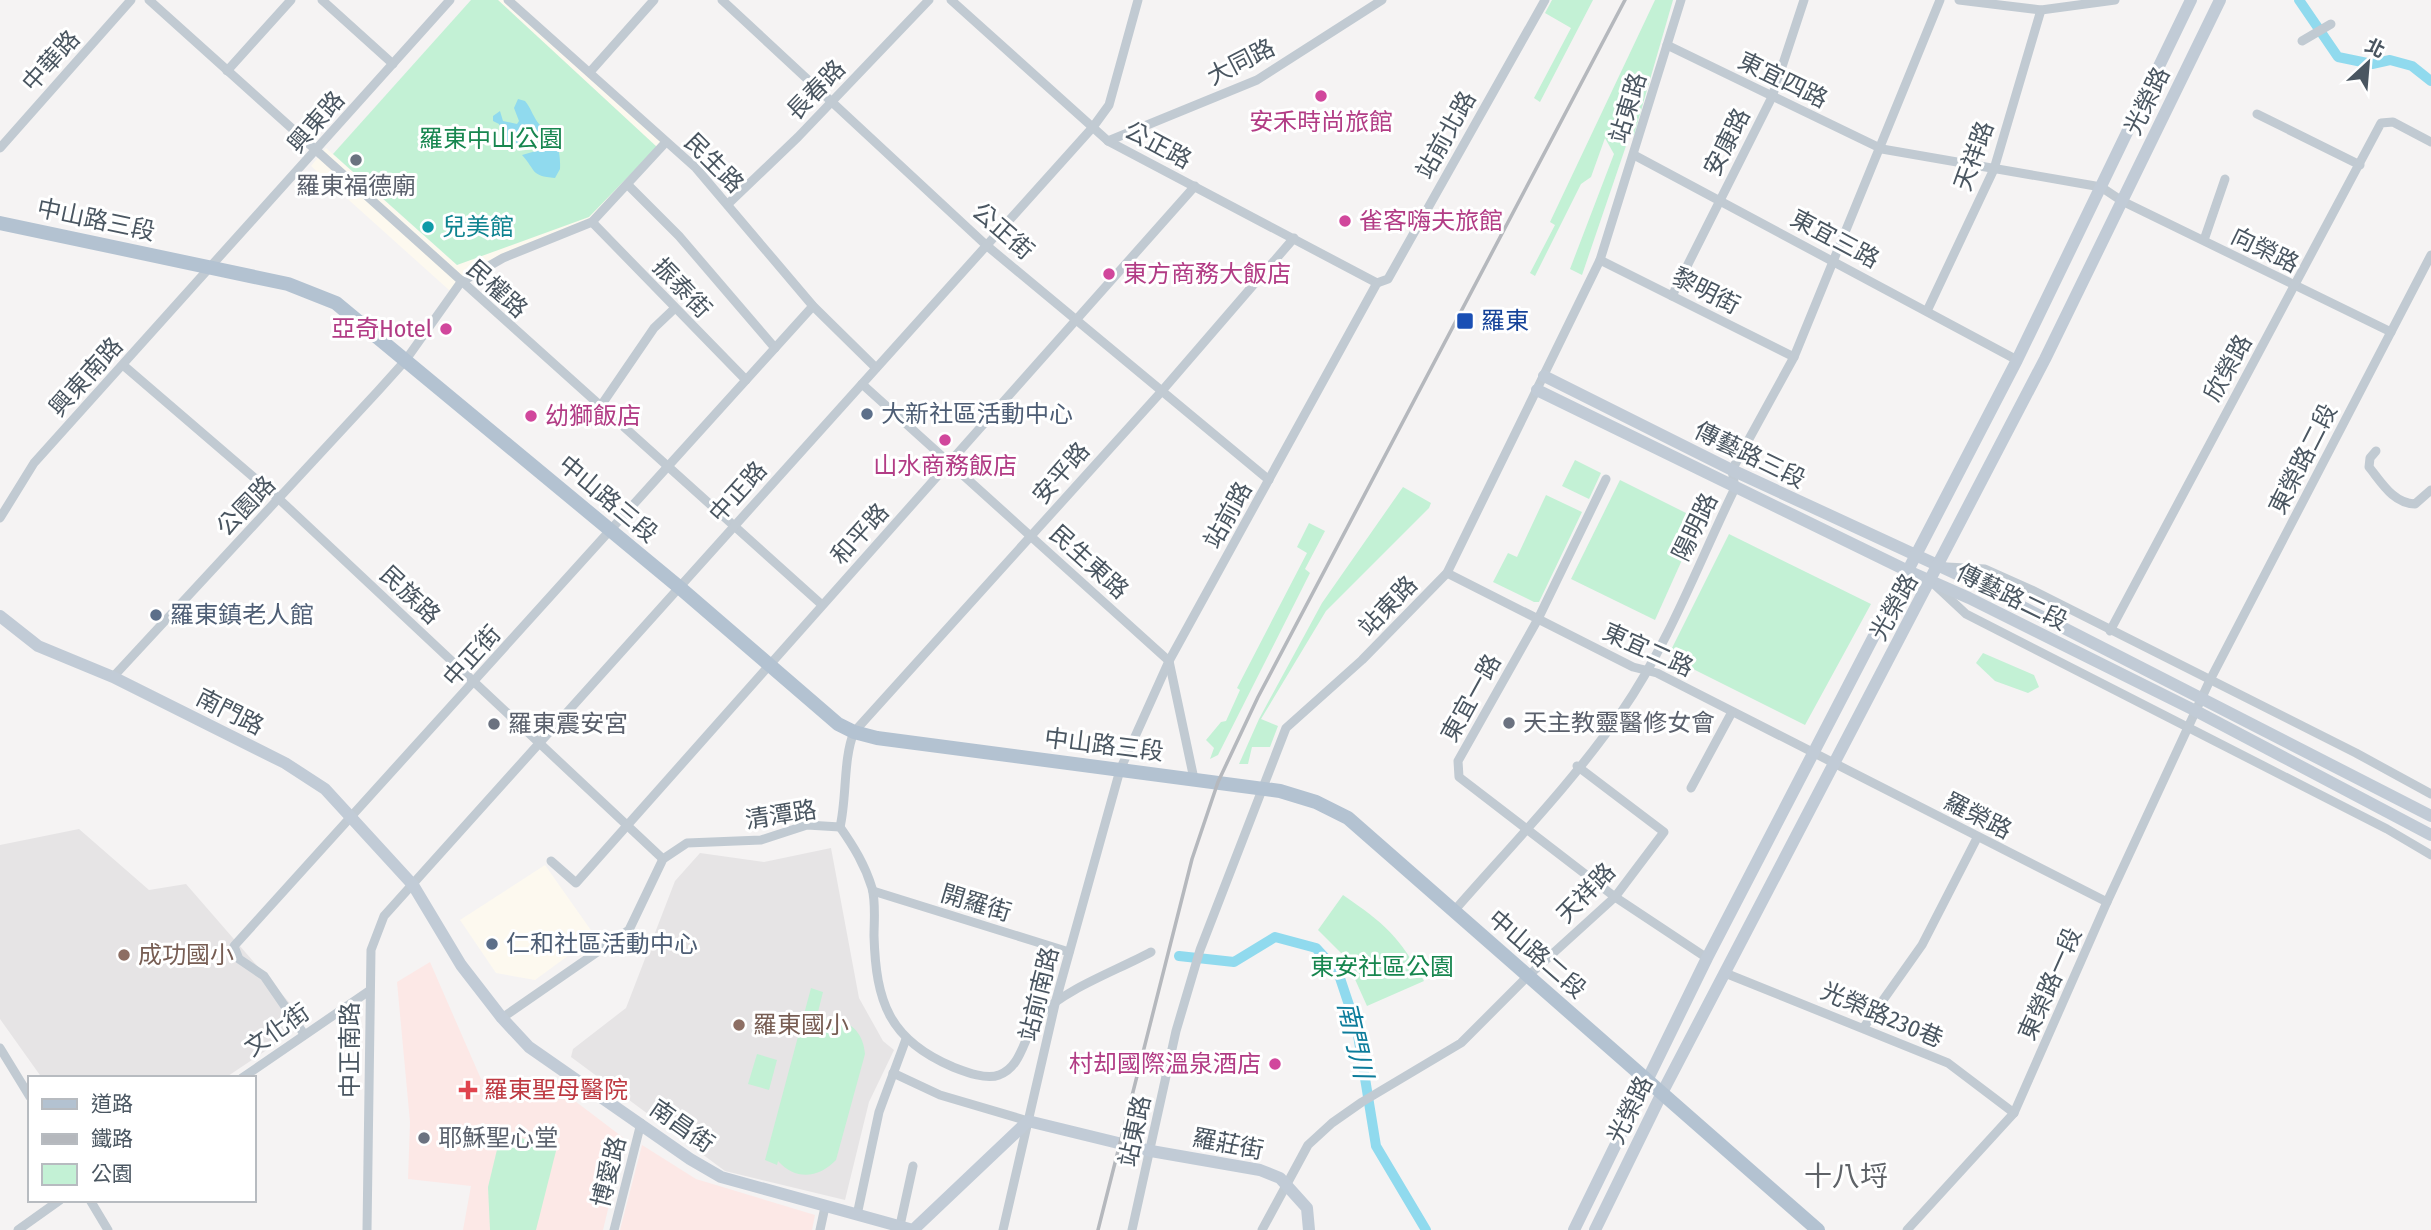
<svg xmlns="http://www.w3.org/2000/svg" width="2431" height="1230" font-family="'Fira Sans Condensed','Noto Sans TC',sans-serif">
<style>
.commercial{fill:#fdf9ef}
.education{fill:#e6e4e5}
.medical{fill:#fce8e6}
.green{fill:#c3f1d5}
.water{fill:#90daee}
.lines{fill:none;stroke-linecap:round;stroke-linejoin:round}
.canal{stroke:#90daee;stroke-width:10}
.street{stroke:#c1cad2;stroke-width:9}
.secondary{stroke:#c1cbd6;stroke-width:12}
.primary{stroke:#b3c2d1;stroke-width:14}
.rail{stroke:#b5b8bd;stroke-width:3.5}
.hotel-dot{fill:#d1479c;stroke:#fff;stroke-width:2.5}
.worship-dot{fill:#6b7280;stroke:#fff;stroke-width:2.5}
.culture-dot{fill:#0f9aa8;stroke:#fff;stroke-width:2.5}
.transit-dot{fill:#1a4fb4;stroke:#fff;stroke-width:2.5}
.service-dot{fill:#5c6f8a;stroke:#fff;stroke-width:2.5}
.education-dot{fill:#8d6e63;stroke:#fff;stroke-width:2.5}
.health-dot{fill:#e0444e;stroke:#fff;stroke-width:2.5}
.labels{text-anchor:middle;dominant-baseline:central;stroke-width:6;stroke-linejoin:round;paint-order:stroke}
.street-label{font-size:24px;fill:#4a5661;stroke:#fff}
.hotel-label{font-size:24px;fill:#b23c85;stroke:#fff;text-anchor:start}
.park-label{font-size:24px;fill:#17864f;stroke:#fff}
.worship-label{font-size:24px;fill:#5b616d;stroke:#fff;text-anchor:start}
.culture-label{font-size:24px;fill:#0d838f;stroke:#fff;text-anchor:start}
.transit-label{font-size:24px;fill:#164399;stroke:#fff;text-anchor:start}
.service-label{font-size:24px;fill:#4e5e75;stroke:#fff;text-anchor:start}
.education-label{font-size:24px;fill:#785e54;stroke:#fff;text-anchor:start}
.health-label{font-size:24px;fill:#be3a42;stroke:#fff;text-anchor:start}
.water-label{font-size:26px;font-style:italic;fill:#0c7c9b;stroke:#fff}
.quarter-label{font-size:28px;fill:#5f6368;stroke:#fff}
</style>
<rect width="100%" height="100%" fill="#f5f3f3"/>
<g class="commercial">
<polygon points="498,0 515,0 666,142 592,222 503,258 449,290 311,166 326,148 457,265 656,147"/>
<polygon points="545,865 595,936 535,980 496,973 460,920"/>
</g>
<g class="education">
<polygon points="79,829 149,890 186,884 307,1023 225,1078 42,1078 0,1019 0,845"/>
<polygon points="831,848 859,998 883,1041 894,1050 869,1102 845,1200 725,1171 571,1057 573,1049 626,1008 675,881 700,853 764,862"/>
</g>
<g class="medical">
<polygon points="430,962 481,1079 575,1101 625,1139 603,1230 463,1230 471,1186 408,1179 410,1122 397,982"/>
<polygon points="642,1145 696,1179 815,1215 812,1230 620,1230"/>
</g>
<g class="green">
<polygon points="471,0 498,0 657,147 589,217 457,265 333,154"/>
<polygon points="1552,0 1593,0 1540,102 1534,98 1571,28 1545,13"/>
<polygon points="1655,0 1673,0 1634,135 1626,133 1624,136 1627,143 1582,275 1570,269 1614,154 1605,138 1591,177 1581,184 1535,276 1530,273 1555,225 1550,222"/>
<polygon points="1575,460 1601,473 1589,499 1562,486"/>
<polygon points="1620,480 1700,520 1655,620 1571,579"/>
<polygon points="1403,487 1431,503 1429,508 1326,611 1261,719 1278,726 1270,747 1252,747 1248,764 1239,764 1259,719 1322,603"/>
<polygon points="1546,495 1582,512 1539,602 1534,602 1493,582 1508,553 1517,557"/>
<polygon points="1309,523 1325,531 1305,569 1310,573 1218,755 1210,759 1214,748 1206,740 1221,722 1226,721 1240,690 1237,688 1307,553 1297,547"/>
<polygon points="1729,534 1871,604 1805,725 1671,658 1670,652"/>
<polygon points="1983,653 2034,675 2039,687 2028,693 1995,681 1976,663"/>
<path d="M1343,895C1385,924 1399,936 1424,981L1367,1006L1345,957L1318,930Z"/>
<path d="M811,988L823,992L816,1020C841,1015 863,1026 865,1054L836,1160C819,1178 796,1181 778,1161L777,1165L765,1160Z"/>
<polygon points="757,1054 777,1060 769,1090 748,1084"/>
<polygon points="501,1133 557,1147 536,1230 490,1230 488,1187"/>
</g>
<path class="water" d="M518,99L525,101C531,108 534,119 540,125C555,139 561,146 560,169L555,178C530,176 536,170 522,155L536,151L538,143L531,133L525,136L523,144L505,142L499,124L493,121V116L500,111L503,121L517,124L519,121L514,108Z"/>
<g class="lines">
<g class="canal">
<polyline points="2299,0 2338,57 2372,64 2390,60 2412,66 2431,81"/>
<polyline points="1179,956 1234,962 1275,937 1316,948 1338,972 1357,1029 1376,1146 1426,1230"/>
</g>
<g class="street">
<polyline points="149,0 821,604"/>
<polyline points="322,0 393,64"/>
<polyline points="508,0 696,168 813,306 876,368"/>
<polyline points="722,0 986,245 1269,480"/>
<polyline points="951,0 1108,141 1377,283"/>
<polyline points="1959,0 2041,10 2115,0"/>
<polyline points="2302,41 2331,24"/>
<polyline points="1667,45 1882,149 2101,187 2122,201 2391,332"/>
<polyline points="227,71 291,0"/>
<polyline points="590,72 654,0"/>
<polyline points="2257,114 2360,165"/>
<polyline points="1108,141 1257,80 1382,0"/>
<polyline points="0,148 131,0"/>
<polyline points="1634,155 2017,360"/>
<polyline points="628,185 679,236 775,348"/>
<polyline points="728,204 798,137 929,0"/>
<polyline points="592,222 746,380"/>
<polyline points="2204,240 2225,179"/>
<polyline points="1600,260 1794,357"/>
<polyline points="1377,283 1388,279 1545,0"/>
<polyline points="1672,296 1772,97 1804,0"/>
<polyline points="1927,311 1994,169 2041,10"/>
<polyline points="123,365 279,499 663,859"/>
<polyline points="862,384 1169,661 1194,779"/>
<polyline points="600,407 654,328 674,309"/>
<path d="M2376,451L2370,458L2369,467C2382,483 2393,503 2415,504L2431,490"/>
<polyline points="1606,479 1538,619 1458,761 1459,777 1615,897 1707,958"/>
<polyline points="0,518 34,463 450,0"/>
<polyline points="1947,567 1985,569 2032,590 2356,753 2431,794"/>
<polyline points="1447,573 1633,667 1657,673 2107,902"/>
<polyline points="1936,586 1966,614 2387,829 2431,855"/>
<polyline points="2110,631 2381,123 2393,122 2431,142"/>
<polyline points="113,677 378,391 405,361 461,282 503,258 592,222 666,142"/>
<polyline points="1691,788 1732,712"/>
<path d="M840,827C847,797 843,759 854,732L1161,392L1294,238"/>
<path d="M840,827C854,847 865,865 872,888C876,903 874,921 874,936C876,1002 889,1040 953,1067C966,1072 986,1080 999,1075C1023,1067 1024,1032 1040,1015C1065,989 1118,970 1151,952"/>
<polyline points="551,861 576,883 1195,186"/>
<polyline points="873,891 1069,952"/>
<path d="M1454,911C1509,848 1575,780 1622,711C1669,643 1699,562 1735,488L1732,470L1794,357L1940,0"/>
<polyline points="1725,973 1948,1063 2014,1113"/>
<polyline points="502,1018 629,930 663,859 687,843 761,840 807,825 840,827"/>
<polyline points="1864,1027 1922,945 1977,838"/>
<polyline points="304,1034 264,976 239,959 234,946 813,306"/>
<polyline points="0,1048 30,1097"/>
<polyline points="893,1073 940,1095 1028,1121"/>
<polyline points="242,1078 369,991"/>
<polyline points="90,1200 108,1230"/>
<polyline points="857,1215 879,1112 906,1039"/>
<polyline points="18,1230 60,1200"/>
<polyline points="367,1230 371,950 384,916 1093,127 1109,105 1138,0"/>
<polyline points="614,1230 641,1123"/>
<polyline points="820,1230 825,1207"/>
<polyline points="899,1230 913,1166"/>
<polyline points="1003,1230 1056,1000 1120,770 1169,661 1377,283"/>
<polyline points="1132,1230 1176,1031 1200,950 1286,728 1362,660 1447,573 1600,260 1681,0"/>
<polyline points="1262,1230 1308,1145 1332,1123 1362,1102 1461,1043 1528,976 1615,897 1664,832 1577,766"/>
<polyline points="1907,1230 2014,1113 2107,902 2210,680 2431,255"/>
</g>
<g class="secondary">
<polyline points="1544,376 1732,470 1974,582 2431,816"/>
<polyline points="1537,390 1908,571 1969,598 2196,711 2431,835"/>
<polyline points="0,616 38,646 113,677 285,763 325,789 413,885 461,965 502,1018 529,1047 690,1159 721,1177 913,1230 1028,1121 1151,1151 1260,1170 1280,1178 1307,1208 1309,1230"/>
<polyline points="1574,1230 1707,958 2017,360 2191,0"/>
<polyline points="1595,1230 1662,1093 2045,359 2220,0"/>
</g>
<polyline class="primary" points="0,223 288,284 336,303 679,587 838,724 854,732 877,738 1280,791 1316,802 1348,818 1818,1230"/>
<polyline class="rail" points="1098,1230 1192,859 1218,782 1258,697 1625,0"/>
</g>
<g class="hotel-dot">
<circle cx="1321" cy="96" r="7"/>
<circle cx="1345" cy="221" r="7"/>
<circle cx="1109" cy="274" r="7"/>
<circle cx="446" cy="329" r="7"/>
<circle cx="531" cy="416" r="7"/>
<circle cx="945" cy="440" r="7"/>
<circle cx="1275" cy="1064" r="7"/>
</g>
<g class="worship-dot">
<circle cx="356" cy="160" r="7"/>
<circle cx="1509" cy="723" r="7"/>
<circle cx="494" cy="724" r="7"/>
<circle cx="424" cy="1138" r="7"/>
</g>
<circle class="culture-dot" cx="428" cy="227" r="7"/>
<rect class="transit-dot" x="1456" y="312" width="18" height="18" rx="3.5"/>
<g class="service-dot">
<circle cx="867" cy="414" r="7"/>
<circle cx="156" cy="615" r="7"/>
<circle cx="492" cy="944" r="7"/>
</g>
<g class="education-dot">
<circle cx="124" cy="955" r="7"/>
<circle cx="739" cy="1025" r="7"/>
</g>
<path class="health-dot" d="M464.5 1079.5h7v7h7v7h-7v7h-7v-7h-7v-7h7z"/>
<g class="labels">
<g class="street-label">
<text transform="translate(51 61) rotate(-48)">中華路</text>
<text transform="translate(1241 62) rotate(-27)">大同路</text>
<text transform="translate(1783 80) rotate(26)">東宜四路</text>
<text transform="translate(816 90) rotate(-46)">長春路</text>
<text transform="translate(2147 101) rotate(-64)">光榮路</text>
<text transform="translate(1628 108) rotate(-73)">站東路</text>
<text transform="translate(316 122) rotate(-49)">興東路</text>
<text transform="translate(1446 135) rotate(-61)">站前北路</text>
<text transform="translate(1727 142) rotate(-63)">安康路</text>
<text transform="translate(1158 145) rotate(28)">公正路</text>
<text transform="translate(1974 156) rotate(-70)">天祥路</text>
<text transform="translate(714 163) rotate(45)">民生路</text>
<text transform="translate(96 220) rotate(12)">中山路三段</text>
<text transform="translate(1003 231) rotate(41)">公正街</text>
<text transform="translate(1835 239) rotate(28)">東宜三路</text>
<text transform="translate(2265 250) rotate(26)">向榮路</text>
<text transform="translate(682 288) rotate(46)">振泰街</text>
<text transform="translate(497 289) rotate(42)">民權路</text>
<text transform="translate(1706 291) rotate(27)">黎明街</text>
<text transform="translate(2228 368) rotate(-61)">欣榮路</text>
<text transform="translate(86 377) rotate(-48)">興東南路</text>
<text transform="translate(1750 455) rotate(26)">傳藝路三段</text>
<text transform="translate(2303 459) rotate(-63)">東榮路二段</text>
<text transform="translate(1061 473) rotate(-49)">安平路</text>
<text transform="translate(738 492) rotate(-48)">中正路</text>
<text transform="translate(608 499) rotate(40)">中山路三段</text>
<text transform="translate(246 506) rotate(-46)">公園路</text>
<text transform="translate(1228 515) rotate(-61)">站前路</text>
<text transform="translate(1695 527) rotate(-64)">陽明路</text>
<text transform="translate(860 534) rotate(-48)">和平路</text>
<text transform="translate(1089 562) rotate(42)">民生東路</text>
<text transform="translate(410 595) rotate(43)">民族路</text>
<text transform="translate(2012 597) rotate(26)">傳藝路二段</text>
<text transform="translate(1388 606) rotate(-46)">站東路</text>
<text transform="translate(1894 607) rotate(-61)">光榮路</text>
<text transform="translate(1648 650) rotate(24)">東宜二路</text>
<text transform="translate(472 656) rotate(-48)">中正街</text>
<text transform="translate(1471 698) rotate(-61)">東宜一路</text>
<text transform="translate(230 712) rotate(27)">南門路</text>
<text transform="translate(1104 745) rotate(7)">中山路三段</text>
<text transform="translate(781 815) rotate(-9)">清潭路</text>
<text transform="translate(1978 816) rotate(27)">羅榮路</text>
<text transform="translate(1586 893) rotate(-46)">天祥路</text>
<text transform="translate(976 903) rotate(17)">開羅街</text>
<text transform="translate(1537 954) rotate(41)">中山路二段</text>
<text transform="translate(2050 984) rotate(-66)">東榮路一段</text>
<text transform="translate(1039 994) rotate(-76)">站前南路</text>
<text transform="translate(1882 1015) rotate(23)">光榮路230巷</text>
<text transform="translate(277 1030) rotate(-35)">文化街</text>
<text transform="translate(350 1050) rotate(-90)">中正南路</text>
<text transform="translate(1630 1110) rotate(-64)">光榮路</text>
<text transform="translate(682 1126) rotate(35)">南昌街</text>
<text transform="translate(1135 1131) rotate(-78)">站東路</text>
<text transform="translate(1228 1144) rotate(11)">羅莊街</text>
<text transform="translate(609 1172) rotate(-76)">博愛路</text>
</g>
<g class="hotel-label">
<text x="1321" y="122" text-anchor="middle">安禾時尚旅館</text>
<text x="1359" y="221">雀客嗨夫旅館</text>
<text x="1123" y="274">東方商務大飯店</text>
<text x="432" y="329" text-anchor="end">亞奇Hotel</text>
<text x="545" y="416">幼獅飯店</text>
<text x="945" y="466" text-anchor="middle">山水商務飯店</text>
<text x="1261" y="1064" text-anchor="end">村却國際溫泉酒店</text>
</g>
<g class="park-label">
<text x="491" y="139">羅東中山公園</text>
<text x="1382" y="967">東安社區公園</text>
</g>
<g class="worship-label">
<text x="356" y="186" text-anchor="middle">羅東福德廟</text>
<text x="1523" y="723">天主教靈醫修女會</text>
<text x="508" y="724">羅東震安宮</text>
<text x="438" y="1138">耶穌聖心堂</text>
</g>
<g class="culture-label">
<text x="442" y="227">兒美館</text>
</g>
<g class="transit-label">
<text x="1481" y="321">羅東</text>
</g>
<g class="service-label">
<text x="881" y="414">大新社區活動中心</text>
<text x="170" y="615">羅東鎮老人館</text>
<text x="506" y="944">仁和社區活動中心</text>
</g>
<g class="education-label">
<text x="138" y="955">成功國小</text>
<text x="753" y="1025">羅東國小</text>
</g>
<g class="health-label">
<text x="484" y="1090">羅東聖母醫院</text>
</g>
<g class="water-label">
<text transform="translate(1355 1040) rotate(77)">南門川</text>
</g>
<g class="quarter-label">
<text x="1846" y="1176">十八埒</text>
</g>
</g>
<rect x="28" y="1076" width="228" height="126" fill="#ffffff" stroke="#b7bbc0" stroke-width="2"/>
<rect x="42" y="1099" width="35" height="10" fill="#b3c2d1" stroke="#b7bbc0" stroke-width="2"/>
<text x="91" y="1111" font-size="21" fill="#4a5661">道路</text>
<rect x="42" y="1134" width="35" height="10" fill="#b5b8bd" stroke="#b7bbc0" stroke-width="2"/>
<text x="91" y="1146" font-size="21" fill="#4a5661">鐵路</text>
<rect x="42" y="1164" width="35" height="21" fill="#c3f1d5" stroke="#b7bbc0" stroke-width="2"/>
<text x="91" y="1181" font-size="21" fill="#4a5661">公園</text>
<g transform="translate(2368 63) rotate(26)" stroke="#ffffff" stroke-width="5" paint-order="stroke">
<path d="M0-5L12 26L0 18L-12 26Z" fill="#4a5661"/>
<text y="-10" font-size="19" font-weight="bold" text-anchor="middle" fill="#4a5661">北</text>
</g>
</svg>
